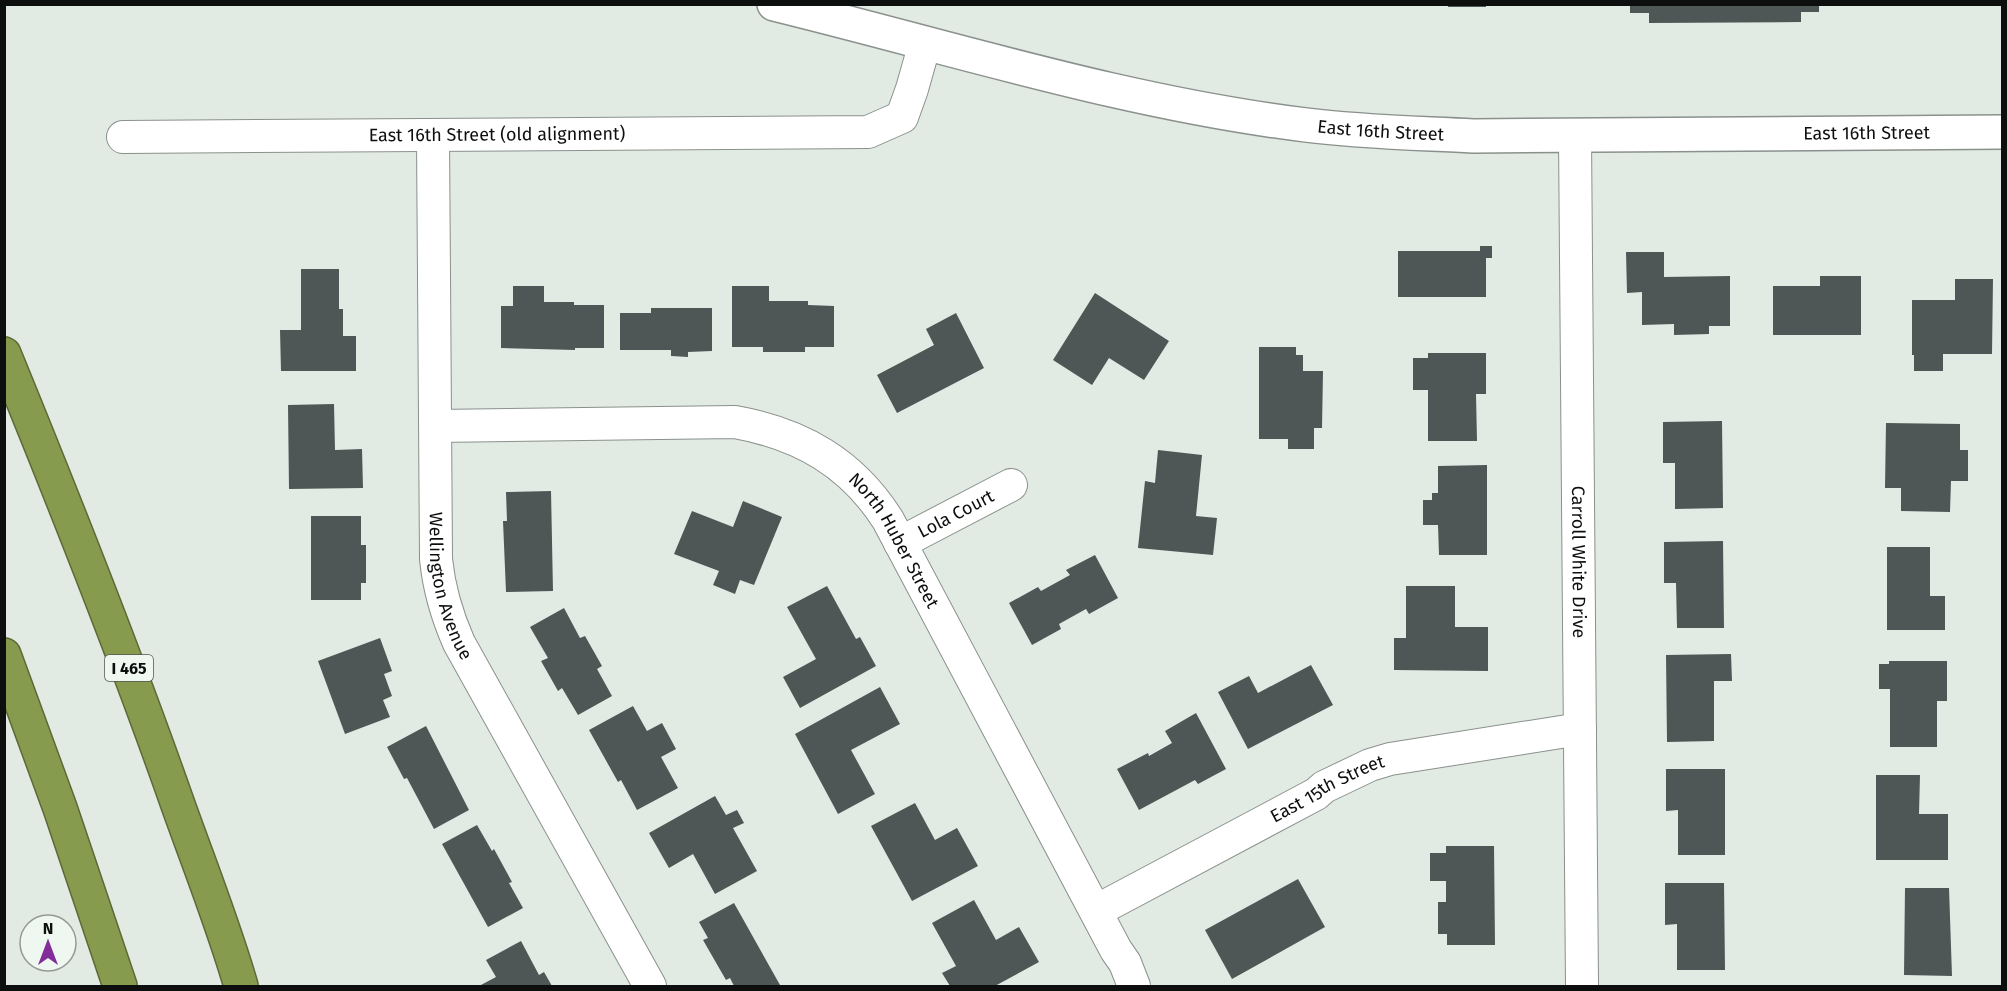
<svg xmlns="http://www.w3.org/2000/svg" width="2007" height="991" font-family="'Fira Sans',sans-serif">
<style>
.building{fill:#4e5756}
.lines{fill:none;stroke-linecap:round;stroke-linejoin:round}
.minor-casing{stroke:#8a918c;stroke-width:34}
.tertiary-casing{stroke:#8a918c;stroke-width:36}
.motorway-casing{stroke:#5c6a37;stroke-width:36}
.minor{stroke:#fff;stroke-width:32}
.tertiary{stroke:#fff;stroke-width:33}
.motorway{stroke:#879b4e;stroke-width:33}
.labels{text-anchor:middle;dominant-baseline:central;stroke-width:6;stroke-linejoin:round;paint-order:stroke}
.shield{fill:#eff7f1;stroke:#505551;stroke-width:1.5}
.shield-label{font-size:16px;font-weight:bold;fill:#0c0f0d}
.street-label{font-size:18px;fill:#0c0f0d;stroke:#eff7f1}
</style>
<rect width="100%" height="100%" fill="#e2eae4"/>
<g class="building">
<rect x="1448" y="4" width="38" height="3"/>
<polygon points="1630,4 1819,4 1819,12 1801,12 1801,22 1649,23 1649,13 1630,13"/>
<polygon points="1480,246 1492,246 1492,258 1486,258 1486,297 1398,297 1398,251 1480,251"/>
<polygon points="1626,252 1664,252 1664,277 1730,276 1730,326 1709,326 1709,334 1674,335 1674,324 1642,325 1642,292 1627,293"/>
<polygon points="301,269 339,269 339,309 343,309 343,336 356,336 356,371 281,371 280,330 301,330"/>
<polygon points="1820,276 1861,276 1861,335 1773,335 1773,286 1820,286"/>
<polygon points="1955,279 1993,279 1992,354 1943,354 1943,371 1914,371 1914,355 1912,355 1912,300 1955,300"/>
<polygon points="513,286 544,286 544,302 574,302 574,305 604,305 604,348 575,348 575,350 501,348 501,306 513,306"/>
<polygon points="732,286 769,286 769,301 808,301 808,305 834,306 834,347 805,347 805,352 763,352 763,347 732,347"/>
<polygon points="1095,293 1169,341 1144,380 1109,358 1092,385 1053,360"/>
<polygon points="651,308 712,308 712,351 688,352 688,357 671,356 671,350 620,350 620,313 651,313"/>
<polygon points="956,313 984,368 897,413 877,375 934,345 926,329"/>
<polygon points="1259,347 1296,347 1296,355 1303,355 1303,371 1323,371 1322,428 1314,428 1314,449 1288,449 1288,439 1259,439"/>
<polygon points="1428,353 1486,353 1486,394 1476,394 1477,441 1428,441 1428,390 1413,390 1413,358 1428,358"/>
<polygon points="334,404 335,450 362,449 363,488 289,489 288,405"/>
<polygon points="1722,421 1723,508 1675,509 1675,463 1663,463 1663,422"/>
<polygon points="1886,423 1960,424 1960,450 1968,450 1968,481 1951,481 1950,512 1901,511 1901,488 1885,488"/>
<polygon points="1158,450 1202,455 1196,516 1217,518 1213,555 1138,548 1145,481 1155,483"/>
<polygon points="1487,465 1487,555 1439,555 1438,525 1423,525 1423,500 1432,500 1432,493 1438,493 1438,466"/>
<polygon points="551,491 553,591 506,592 503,521 507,521 506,492"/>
<polygon points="743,501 782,517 754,585 740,580 735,594 713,585 719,571 674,554 692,511 733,527"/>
<polygon points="311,516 361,516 361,545 366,545 366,583 361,583 361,600 311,600"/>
<polygon points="1723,541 1724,628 1677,628 1676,583 1664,583 1664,542"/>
<polygon points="1887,547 1930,547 1930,596 1945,596 1945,630 1887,630"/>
<polygon points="1095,555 1118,598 1089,614 1086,609 1059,624 1061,629 1032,645 1009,603 1038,587 1041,591 1070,575 1066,570"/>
<polygon points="827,586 856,639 860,637 876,666 800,708 783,677 816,659 787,607"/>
<polygon points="1406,586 1455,586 1455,627 1488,627 1488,671 1394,670 1394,638 1406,638"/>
<polygon points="564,608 580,638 585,636 602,666 597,669 612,696 578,715 562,688 558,691 541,661 548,658 530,627"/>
<polygon points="380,638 392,671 384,674 392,696 383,700 390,717 345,734 318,661"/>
<polygon points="1731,654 1732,681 1714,681 1714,741 1667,742 1666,655"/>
<polygon points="1889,661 1947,661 1947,701 1937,701 1937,747 1890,747 1890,689 1879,689 1879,664 1889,664"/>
<polygon points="1311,665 1333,705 1248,749 1218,692 1249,676 1258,693"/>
<polygon points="880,687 900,724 851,750 875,794 838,814 795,734"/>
<polygon points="633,706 647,731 662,723 676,749 661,757 678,788 637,810 621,780 618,782 589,730"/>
<polygon points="1196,713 1226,769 1198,784 1195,780 1139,810 1117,769 1148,753 1149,756 1172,743 1165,731"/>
<polygon points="426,726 469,810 434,829 407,778 404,779 387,747"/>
<polygon points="1666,769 1725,769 1725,855 1678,855 1678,810 1666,811"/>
<polygon points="1876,775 1920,775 1919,814 1948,814 1948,860 1876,860"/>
<polygon points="715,796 726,815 737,810 744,823 733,828 757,871 715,894 693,854 669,868 649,833"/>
<polygon points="915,803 935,840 957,828 978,866 912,901 871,826"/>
<polygon points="477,825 492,851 494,849 512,882 509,883 523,908 488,927 442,844"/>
<polygon points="1446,846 1494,846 1495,945 1447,945 1447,934 1438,934 1438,902 1446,902 1446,881 1430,881 1430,853 1446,853"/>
<polygon points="1298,879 1325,927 1232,979 1205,930"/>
<polygon points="1665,883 1724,883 1725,970 1677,970 1677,924 1665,925"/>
<polygon points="1905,888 1949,888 1952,976 1904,975"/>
<polygon points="974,900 996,940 1019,927 1039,962 995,986 950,986 942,973 956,966 932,923"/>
<polygon points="734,903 780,985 778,986 734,986 730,978 726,980 703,940 708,938 699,922"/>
<polygon points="521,941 539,975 544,972 552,986 479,986 496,977 486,960"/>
</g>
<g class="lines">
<g class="minor-casing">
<g id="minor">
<path id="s1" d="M433,136L436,559C439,589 447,616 459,643L650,986"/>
<path id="s2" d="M1575,136L1582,986"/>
<path id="s3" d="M123,137L868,132L902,117L912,89L925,43"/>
<path id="s4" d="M436,426L735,422C801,434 852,463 888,520L1116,950L1125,963L1134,986"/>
<path id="s5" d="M900,543L1011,485"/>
<path id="s6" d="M1096,911L1316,794L1324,787L1370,765L1390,759L1580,729"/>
</g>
</g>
<g class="tertiary-casing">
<g id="tertiary">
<path id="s7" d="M774,4C950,47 1125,103 1306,125C1361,132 1417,133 1473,136L2002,132"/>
</g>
</g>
<g class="motorway-casing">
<g id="motorway">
<path d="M4,354C65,503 124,651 177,802C199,864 223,924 241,986"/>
<polyline points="4,655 60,808 120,986"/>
</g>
</g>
<use href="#minor" class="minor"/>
<use href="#tertiary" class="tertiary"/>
<use href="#motorway" class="motorway"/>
</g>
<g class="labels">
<rect class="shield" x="105" y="655" width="48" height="26" rx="4.5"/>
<g class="shield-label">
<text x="129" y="668">I 465</text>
</g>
<g class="street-label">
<text stroke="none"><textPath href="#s7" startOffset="621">East 16th Street</textPath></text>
<text stroke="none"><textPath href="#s7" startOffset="1107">East 16th Street</textPath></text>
<text stroke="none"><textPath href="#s3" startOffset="374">East 16th Street (old alignment)</textPath></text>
<text stroke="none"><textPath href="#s5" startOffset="63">Lola Court</textPath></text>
<text stroke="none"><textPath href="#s4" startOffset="507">North Huber Street</textPath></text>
<text stroke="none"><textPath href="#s2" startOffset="426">Carroll White Drive</textPath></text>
<text stroke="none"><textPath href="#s1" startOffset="452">Wellington Avenue</textPath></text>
<text stroke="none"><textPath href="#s6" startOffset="262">East 15th Street</textPath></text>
</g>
</g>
<rect width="2007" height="991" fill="none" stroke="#0c0f0d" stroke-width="12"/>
<g transform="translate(48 943)"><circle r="28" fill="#eff7f1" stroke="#949a96" stroke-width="1.5"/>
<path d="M0-4.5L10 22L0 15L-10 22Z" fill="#832d9a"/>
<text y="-9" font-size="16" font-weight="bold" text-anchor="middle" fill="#0c0f0d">N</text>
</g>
</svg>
